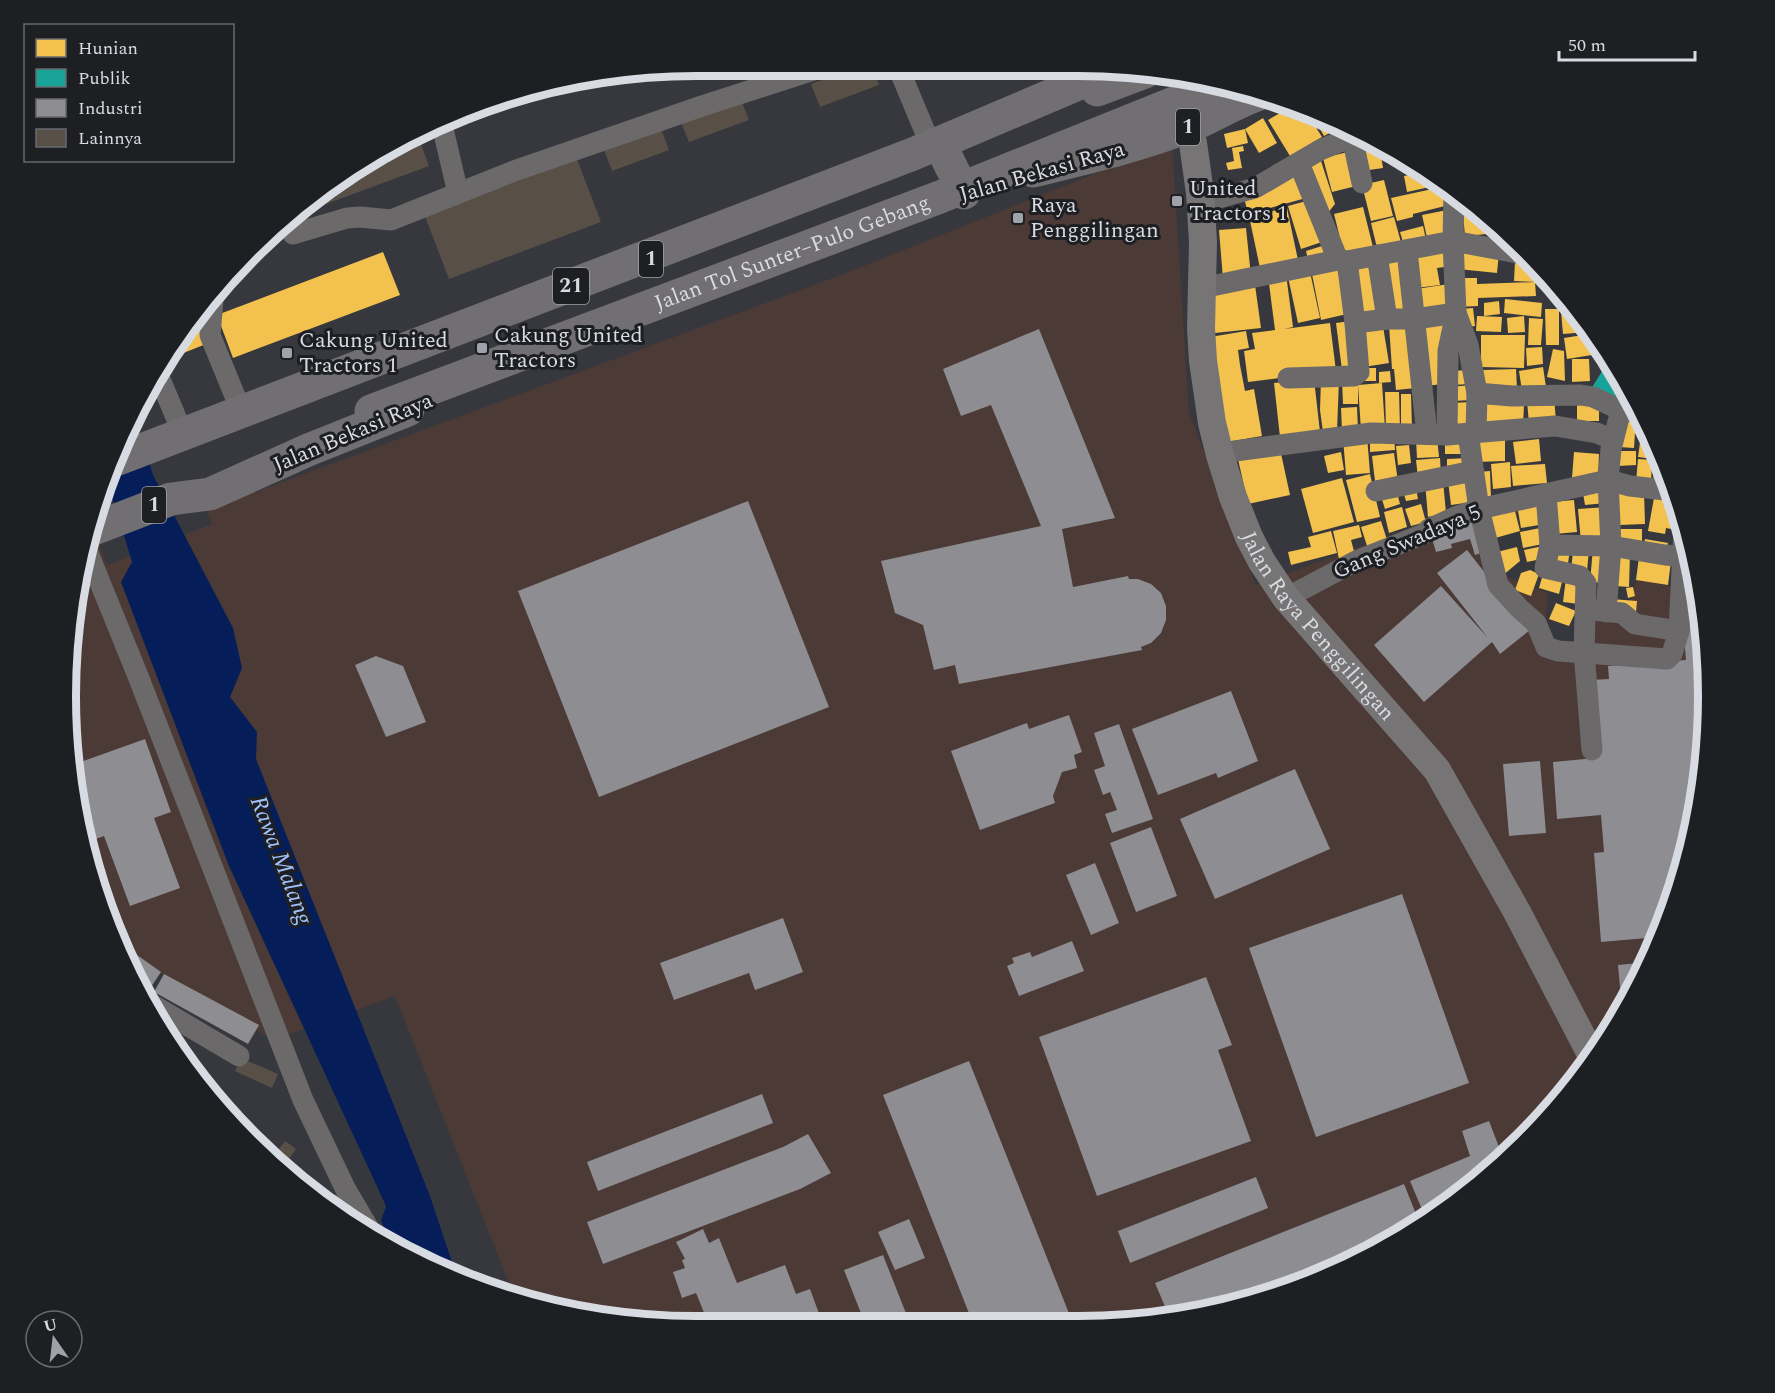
<svg xmlns="http://www.w3.org/2000/svg" width="1775" height="1393" font-family="Spectral,serif">
<style>
.industrial{fill:#4b3a35}
.water{fill:#051e5a}
.homes{fill:#f2c14e}
.public{fill:#17a398}
.industry{fill:#8d8d92}
.building{fill:#584f47}
.lines{fill:none;stroke-linecap:round;stroke-linejoin:round}
.street{stroke:#6c696a;stroke-width:21}
.secondary{stroke:#777475;stroke-width:28}
.highway{stroke:#716f71;stroke-width:33}
.highway-bridge{stroke:#716f71;stroke-width:33}
.poi-dot{fill:#9fa2a8;stroke:#1d1f23;stroke-width:2}
.labels{text-anchor:middle;dominant-baseline:central;stroke-width:6;stroke-linejoin:round;paint-order:stroke}
.shield{fill:#1d1f23;stroke:#a0a3a8;stroke-width:1.5}
.shield-label{font-size:21px;font-weight:bold;fill:#d8dbe1}
.street-label{font-size:22px;fill:#d8dbe1;stroke:#1d1f23}
.poi-label{font-size:22px;fill:#d8dbe1;stroke:#1d1f23;text-anchor:start}
.water-label{font-size:24px;font-style:italic;fill:#a1c1fd;stroke:#1d1f23}
.rim{fill:none;stroke:#d8dbe1;stroke-width:8}
</style>
<rect width="100%" height="100%" fill="#36383e"/>
<polygon class="industrial" points="1172,143 1189,413 1256,585 1477,503 1498,573 1548,593 1544,643 1581,641 1583,600 1628,607 1637,579 1699,593 1704,614 1708,737 1687,862 1644,975 1579,1080 1494,1170 1394,1242 1281,1294 1120,1326 696,1327 574,1315 521,1299 506,1276 395,996 273,1040 126,953 88,860 66,697 87,540 96,536 107,565 212,524 207,510 838,276"/>
<polygon class="water" points="135,417 153,475 233,628 242,668 230,697 257,732 256,759 430,1196 458,1280 395,1247 381,1221 386,1206 229,866 121,582 132,562 108,483"/>
<g class="homes">
<polygon points="1294,105 1305,110 1322,137 1290,156 1268,120"/>
<polygon points="1313,113 1348,127 1344,129 1343,126 1324,136 1311,114"/>
<polygon points="1263,118 1277,143 1259,153 1245,129"/>
<polygon points="1245,129 1248,143 1227,148 1224,134"/>
<polygon points="1373,141 1379,144 1383,168 1362,171 1358,143"/>
<polygon points="1243,146 1244,151 1239,152 1242,168 1228,170 1226,163 1234,161 1232,148"/>
<polygon points="1352,151 1360,185 1332,192 1323,158"/>
<polygon points="1398,156 1418,169 1403,173"/>
<polygon points="1320,158 1335,204 1323,219 1305,162"/>
<polygon points="1299,172 1306,198 1248,214 1244,197"/>
<polygon points="1423,172 1443,184 1407,192 1404,176"/>
<polygon points="1384,180 1393,216 1371,221 1362,185"/>
<polygon points="1446,186 1453,204 1413,214 1413,217 1397,221 1391,198"/>
<polygon points="1463,197 1473,206 1473,210 1464,211"/>
<polygon points="1310,200 1322,242 1301,249 1288,206"/>
<polygon points="1363,207 1373,247 1344,254 1334,214"/>
<polygon points="1287,208 1298,260 1260,268 1249,216"/>
<polygon points="1447,210 1453,236 1428,242 1422,215"/>
<polygon points="1480,213 1498,229 1498,233 1465,236 1463,214"/>
<polygon points="1394,217 1402,246 1378,252 1371,223"/>
<polygon points="1423,226 1427,244 1405,249 1400,232"/>
<polygon points="1246,228 1251,276 1223,279 1219,230"/>
<polygon points="264,241 267,253 245,258 250,251"/>
<polygon points="1449,245 1452,266 1437,268 1440,285 1416,288 1411,251"/>
<polygon points="1322,246 1326,260 1309,264 1306,251"/>
<polygon points="1461,249 1499,253 1497,273 1458,269"/>
<polygon points="383,252 400,295 233,358 217,315"/>
<polygon points="1406,256 1413,311 1391,314 1383,260"/>
<polygon points="1515,261 1532,262 1540,269 1540,282 1514,281"/>
<polygon points="1336,263 1347,314 1321,320 1311,269"/>
<polygon points="1370,265 1380,315 1360,319 1351,268"/>
<polygon points="1310,272 1320,318 1298,323 1288,277"/>
<polygon points="1545,273 1552,281 1563,295 1541,290"/>
<polygon points="1286,274 1293,327 1284,329 1330,323 1336,371 1248,382 1244,351 1255,349 1252,333 1275,330 1268,276"/>
<polygon points="1456,278 1477,278 1477,284 1535,282 1536,296 1478,298 1478,306 1457,307"/>
<polygon points="1449,284 1453,312 1420,317 1416,289"/>
<polygon points="1255,285 1261,328 1215,333 1210,290"/>
<polygon points="1505,299 1542,303 1541,317 1504,313"/>
<polygon points="1566,299 1589,332 1563,334 1560,300"/>
<polygon points="1499,301 1500,314 1484,316 1484,303"/>
<polygon points="1473,308 1475,326 1462,328 1460,309"/>
<polygon points="1545,309 1559,309 1559,345 1546,345"/>
<polygon points="1477,316 1502,317 1501,332 1476,331"/>
<polygon points="1524,316 1525,332 1508,333 1507,318"/>
<polygon points="1529,318 1543,319 1541,345 1528,345"/>
<polygon points="1382,320 1389,363 1364,367 1357,324"/>
<polygon points="197,321 206,344 166,360 176,347"/>
<polygon points="1350,321 1356,368 1342,370 1336,323"/>
<polygon points="1448,321 1443,384 1425,386 1422,323"/>
<polygon points="1411,322 1416,388 1396,390 1394,369 1392,369 1389,325"/>
<polygon points="1246,331 1249,348 1238,350 1240,365 1245,391 1254,389 1262,436 1221,443 1210,337"/>
<polygon points="1589,334 1592,355 1567,359 1564,338"/>
<polygon points="1481,335 1525,335 1524,368 1481,367"/>
<polygon points="1542,347 1543,364 1527,366 1526,348"/>
<polygon points="1553,349 1564,351 1565,381 1547,377"/>
<polygon points="1572,359 1589,359 1590,381 1572,382"/>
<polygon points="1543,367 1546,387 1522,391 1519,371"/>
<rect x="1360" y="368" width="16" height="13"/>
<polygon points="1516,369 1517,388 1484,389 1483,370"/>
<polygon points="1469,370 1470,384 1452,385 1451,371"/>
<polygon points="1390,371 1391,382 1379,383 1379,372"/>
<polygon points="1321,378 1339,379 1337,432 1323,432 1320,410"/>
<polygon points="1314,379 1320,432 1280,437 1274,383"/>
<polygon points="1342,380 1358,380 1358,404 1343,404"/>
<polygon points="1382,383 1385,429 1361,430 1358,385"/>
<polygon points="1472,385 1473,400 1451,401 1449,387"/>
<polygon points="1385,392 1399,392 1400,428 1386,429"/>
<polygon points="1401,394 1411,394 1412,428 1401,429"/>
<polygon points="1554,397 1556,421 1529,424 1527,400"/>
<polygon points="1473,402 1474,431 1450,431 1449,403"/>
<rect x="1577" y="403" width="22" height="18"/>
<polygon points="1481,404 1524,405 1523,425 1480,424"/>
<polygon points="1357,407 1358,430 1342,431 1341,408"/>
<polygon points="1620,416 1636,417 1634,448 1619,447"/>
<polygon points="1642,428 1646,429 1654,447 1653,459 1638,457"/>
<polygon points="1394,435 1395,450 1370,452 1370,436"/>
<polygon points="1367,436 1370,473 1346,475 1343,438"/>
<polygon points="1475,436 1505,436 1505,461 1476,462"/>
<polygon points="1437,437 1439,457 1417,458 1416,439"/>
<rect x="1445" y="437" width="20" height="17"/>
<polygon points="1539,439 1541,461 1516,464 1513,442"/>
<polygon points="1409,445 1411,463 1398,465 1396,446"/>
<polygon points="1280,449 1290,495 1248,504 1238,459"/>
<polygon points="1618,451 1636,451 1636,465 1618,466"/>
<polygon points="1341,452 1344,470 1328,473 1324,456"/>
<polygon points="1574,452 1599,454 1598,479 1572,478"/>
<polygon points="1394,453 1398,482 1376,488 1374,473 1376,473 1374,473 1372,456"/>
<polygon points="1657,453 1670,482 1653,480"/>
<polygon points="1440,458 1441,476 1418,478 1416,460"/>
<polygon points="1469,458 1469,469 1447,471 1447,459"/>
<polygon points="1638,459 1652,460 1651,484 1636,482"/>
<polygon points="1510,462 1511,487 1493,489 1491,464"/>
<polygon points="1545,464 1547,483 1513,486 1511,466"/>
<polygon points="1490,471 1491,499 1480,499 1478,472"/>
<polygon points="1370,474 1380,517 1357,522 1346,480"/>
<polygon points="1342,478 1354,522 1313,533 1301,489"/>
<polygon points="1468,478 1472,502 1451,505 1448,481"/>
<polygon points="1443,481 1446,513 1428,517 1425,482"/>
<polygon points="1416,488 1418,499 1406,501 1403,491"/>
<polygon points="1396,489 1400,504 1385,509 1380,493"/>
<polygon points="1605,491 1606,503 1585,505 1583,493"/>
<polygon points="1644,491 1645,524 1619,525 1618,492"/>
<polygon points="1654,498 1677,502 1679,511 1676,530 1666,528 1665,534 1648,531"/>
<polygon points="1540,500 1545,524 1521,528 1517,505"/>
<polygon points="1574,500 1577,532 1554,534 1552,502"/>
<polygon points="1421,504 1426,522 1411,526 1405,509"/>
<polygon points="1402,507 1407,527 1389,533 1384,512"/>
<polygon points="1607,507 1609,540 1581,542 1578,509"/>
<polygon points="1488,510 1515,511 1520,531 1488,540"/>
<polygon points="1381,521 1388,543 1368,549 1361,527"/>
<polygon points="1359,525 1362,537 1351,540 1355,555 1339,559 1333,531"/>
<polygon points="1545,527 1548,543 1523,548 1520,532"/>
<rect x="1616" y="529" width="26" height="13"/>
<polygon points="1331,531 1337,553 1291,565 1288,552 1311,547 1308,537"/>
<polygon points="1645,539 1668,543 1666,554 1643,550"/>
<polygon points="1543,546 1546,558 1527,562 1524,550"/>
<polygon points="1517,547 1520,561 1502,576 1497,552"/>
<polygon points="1557,547 1570,549 1567,571 1554,569"/>
<polygon points="1593,548 1610,549 1607,583 1590,582"/>
<polygon points="1589,550 1587,571 1571,569 1573,552"/>
<polygon points="1616,551 1630,552 1629,587 1615,586"/>
<polygon points="1639,557 1671,561 1668,585 1636,580"/>
<polygon points="1692,564 1699,596 1686,596"/>
<polygon points="1530,570 1539,574 1531,596 1515,590 1521,573"/>
<polygon points="1543,574 1563,578 1559,594 1539,588"/>
<polygon points="1566,578 1582,580 1579,604 1563,602"/>
<polygon points="1633,587 1635,596 1628,598 1626,588"/>
<polygon points="1611,599 1637,601 1636,612"/>
<polygon points="1556,603 1576,611 1569,626 1549,619"/>
</g>
<polygon class="public" points="1609,360 1624,381 1637,409 1591,389"/>
<g class="industry">
<polygon points="1039,329 1115,518 1062,529 1073,587 1128,576 1129,579 1138,579 1151,584 1161,593 1166,606 1166,620 1161,633 1151,643 1141,647 1142,650 959,684 955,665 934,670 923,625 895,613 881,561 1041,526 991,405 961,416 943,369"/>
<polygon points="748,501 829,707 599,797 518,591"/>
<polygon points="1476,518 1486,551 1475,555 1470,539 1451,544 1452,548 1436,552 1430,532"/>
<polygon points="1467,550 1530,630 1500,654 1492,642 1424,702 1374,645 1441,586 1488,638 1437,573"/>
<polygon points="1703,610 1708,737 1688,859 1658,937 1601,942 1594,853 1604,852 1601,815 1557,819 1553,762 1596,758 1591,680 1609,679 1608,666 1686,660 1682,612"/>
<polygon points="376,656 403,666 426,722 386,737 355,665"/>
<polygon points="1231,691 1258,761 1218,778 1216,773 1158,795 1132,729"/>
<polygon points="1069,715 1082,752 1074,755 1077,768 1062,772 1053,796 1055,803 980,830 951,751 1027,723 1029,729"/>
<polygon points="1119,724 1153,819 1112,833 1105,814 1117,810 1110,792 1103,795 1094,770 1105,766 1094,733"/>
<polygon points="145,739 171,812 154,818 180,888 130,906 104,836 85,843 75,764"/>
<polygon points="1540,761 1546,833 1509,836 1503,764"/>
<polygon points="1295,769 1330,849 1215,899 1180,819"/>
<polygon points="1151,827 1177,896 1136,912 1110,843"/>
<polygon points="1095,863 1119,923 1091,935 1066,875"/>
<polygon points="1402,894 1469,1083 1316,1137 1249,948"/>
<polygon points="783,918 803,972 755,990 749,973 674,1000 660,963"/>
<polygon points="1072,941 1084,971 1019,996 1007,966 1014,963 1012,958 1030,952 1032,957"/>
<polygon points="130,950 161,972 151,987 136,976 127,955"/>
<polygon points="1649,962 1644,975 1622,1010 1618,965"/>
<polygon points="164,974 259,1025 248,1044 154,992"/>
<polygon points="1206,977 1232,1045 1218,1050 1251,1141 1097,1196 1039,1037"/>
<polygon points="969,1061 1074,1326 974,1326 883,1095"/>
<polygon points="762,1094 773,1123 598,1191 587,1162"/>
<polygon points="1489,1121 1504,1160 1494,1170 1426,1219 1410,1181 1470,1156 1462,1131"/>
<polygon points="808,1134 831,1173 800,1189 603,1264 587,1222 783,1147"/>
<polygon points="1256,1177 1268,1208 1130,1263 1118,1231"/>
<polygon points="1404,1184 1420,1224 1394,1242 1281,1294 1169,1316 1155,1283"/>
<polygon points="909,1219 925,1258 895,1270 878,1232"/>
<polygon points="703,1229 709,1243 719,1238 737,1283 785,1265 796,1294 810,1289 824,1327 710,1327 696,1293 682,1298 673,1272 685,1268 682,1260 685,1259 676,1242"/>
<polygon points="883,1255 911,1326 866,1326 844,1270"/>
</g>
<g class="building">
<polygon points="859,67 872,67 879,85 820,107 811,84"/>
<polygon points="740,97 749,120 689,142 680,120"/>
<polygon points="660,126 669,150 612,171 603,147"/>
<polygon points="419,139 429,166 299,214 375,155"/>
<polygon points="575,154 601,222 449,279 423,211"/>
<polygon points="137,979 150,988 146,993 142,991"/>
<polygon points="241,1058 278,1074 272,1088 235,1071"/>
<polygon points="285,1141 296,1149 284,1166 273,1157"/>
<polygon points="342,1192 357,1219 350,1223 324,1201"/>
</g>
<g class="lines">
<g class="street">
<polyline points="898,67 934,153"/>
<polyline points="442,125 458,193"/>
<polyline points="1352,137 1362,183"/>
<polyline points="1299,163 1338,260"/>
<polyline points="1201,203 1255,188 1320,150 1361,133"/>
<polyline points="293,234 347,218 360,217 391,220 514,171 702,106 826,66"/>
<polyline points="1407,251 1427,434"/>
<polyline points="1377,255 1387,319"/>
<polyline points="1202,288 1338,260 1347,261 1453,241 1523,254"/>
<polyline points="213,300 210,335 237,401"/>
<polyline points="1355,323 1387,319 1415,319 1456,313 1468,345 1477,393 1476,433"/>
<polyline points="157,372 183,434"/>
<polyline points="1288,378 1354,376 1359,372 1355,323 1347,261"/>
<polyline points="1477,393 1512,396 1581,395 1593,397 1621,410 1639,413"/>
<polyline points="1468,433 1479,509 1498,585 1519,608 1536,623 1546,647 1558,651 1667,659 1672,654 1679,631"/>
<polyline points="1447,435 1448,351 1456,313 1453,241 1454,191"/>
<polyline points="1220,455 1235,451 1371,433 1447,435 1555,426 1597,433 1613,440"/>
<polyline points="1376,491 1473,471"/>
<polyline points="1546,494 1550,545 1611,546 1665,555 1690,557"/>
<polyline points="1550,545 1545,568 1580,576 1586,583 1584,652 1592,750"/>
<polyline points="86,548 138,676 303,1100 345,1188 372,1234"/>
<polyline points="1286,598 1356,561 1424,534 1429,529 1455,517 1479,509 1608,480 1630,486 1674,491"/>
<polyline points="1592,610 1622,613 1635,624 1679,631 1684,528"/>
<polyline points="1606,612 1611,546 1608,480 1611,449 1621,410"/>
<polyline points="146,1001 239,1056"/>
</g>
<path class="secondary" id="s1" d="M1193,143L1200,193L1203,242L1201,328L1203,361L1212,423L1220,455L1233,497L1249,537L1262,562L1286,598L1437,770L1517,912L1593,1058"/>
<g class="highway">
<polyline points="943,150 964,193"/>
<path d="M1033,171C1086,158 1139,146 1190,126C1213,117 1234,103 1257,95"/>
<polyline points="88,531 171,499 210,494 308,450 408,410"/>
</g>
<g class="highway-bridge">
<polyline points="1097,90 1145,72"/>
<path id="s2" d="M371,411L940,197L1216,86"/>
<polyline points="118,459 913,154 1118,67"/>
</g>
</g>
<g class="poi-dot">
<rect x="1171" y="195" width="12" height="12" rx="3"/>
<rect x="1012" y="212" width="12" height="12" rx="3"/>
<rect x="476" y="342" width="12" height="12" rx="3"/>
<rect x="281" y="347" width="12" height="12" rx="3"/>
</g>
<g class="labels">
<g class="shield">
<rect x="1176" y="109" width="24" height="36" rx="4.5"/>
<rect x="639" y="241" width="24" height="36" rx="4.5"/>
<rect x="553" y="268" width="36" height="36" rx="4.5"/>
<rect x="142" y="487" width="24" height="36" rx="4.5"/>
</g>
<g class="shield-label">
<text x="1188" y="127">1</text>
<text x="651" y="259">1</text>
<text x="571" y="286">21</text>
<text x="154" y="505">1</text>
</g>
<g class="street-label">
<text transform="translate(1042 172) rotate(-16)">Jalan Bekasi Raya</text>
<text stroke="none"><textPath href="#s2" startOffset="450">Jalan Tol Sunter–Pulo Gebang</textPath></text>
<text transform="translate(353 433) rotate(-23)">Jalan Bekasi Raya</text>
<text transform="translate(1407 542) rotate(-23)">Gang Swadaya 5</text>
<text stroke="none"><textPath href="#s1" startOffset="514">Jalan Raya Penggilingan</textPath></text>
</g>
<g class="poi-label">
<text x="1189" y="188">United<tspan x="1189" dy="25">Tractors 1</tspan></text>
<text x="1030" y="205">Raya<tspan x="1030" dy="25">Penggilingan</tspan></text>
<text x="494" y="335">Cakung United<tspan x="494" dy="25">Tractors</tspan></text>
<text x="299" y="340">Cakung United<tspan x="299" dy="25">Tractors 1</tspan></text>
</g>
<g class="water-label">
<text transform="translate(281 860) rotate(69)">Rawa Malang</text>
</g>
</g>
<path d="M0 0H1775V1393H0ZM696 76H1078A620 620 0 0 1 1698 696V696A620 620 0 0 1 1078 1316H696A620 620 0 0 1 76 696V696A620 620 0 0 1 696 76Z" fill="#1d1f23" fill-rule="evenodd"/>
<path class="rim" d="M696 76H1078A620 620 0 0 1 1698 696V696A620 620 0 0 1 1078 1316H696A620 620 0 0 1 76 696V696A620 620 0 0 1 696 76Z"/>
<rect x="24" y="24" width="210" height="138" fill="#1d1f23" stroke="#686a6f" stroke-width="1.5"/>
<rect x="36" y="39" width="30" height="18" fill="#f2c14e" stroke="#686a6f" stroke-width="1.5"/>
<text x="78" y="54" font-size="18" fill="#d8dbe1">Hunian</text>
<rect x="36" y="69" width="30" height="18" fill="#17a398" stroke="#686a6f" stroke-width="1.5"/>
<text x="78" y="84" font-size="18" fill="#d8dbe1">Publik</text>
<rect x="36" y="99" width="30" height="18" fill="#8d8d92" stroke="#686a6f" stroke-width="1.5"/>
<text x="78" y="114" font-size="18" fill="#d8dbe1">Industri</text>
<rect x="36" y="129" width="30" height="18" fill="#584f47" stroke="#686a6f" stroke-width="1.5"/>
<text x="78" y="144" font-size="18" fill="#d8dbe1">Lainnya</text>
<g transform="translate(54 1339) rotate(346)"><circle r="28" fill="#1d1f23" stroke="#686a6f" stroke-width="1.5"/>
<path d="M0-4.5L10 22L0 15L-10 22Z" fill="#9fa2a8"/>
<text y="-9" font-size="16" font-weight="bold" text-anchor="middle" fill="#d8dbe1">U</text>
</g>
<path d="M1559 51v9h136v-9" fill="none" stroke="#d8dbe1" stroke-width="3"/>
<text x="1568" y="51" font-size="18" fill="#d8dbe1" stroke="#1d1f23" stroke-width="4.5" paint-order="stroke">50 m</text>
</svg>
